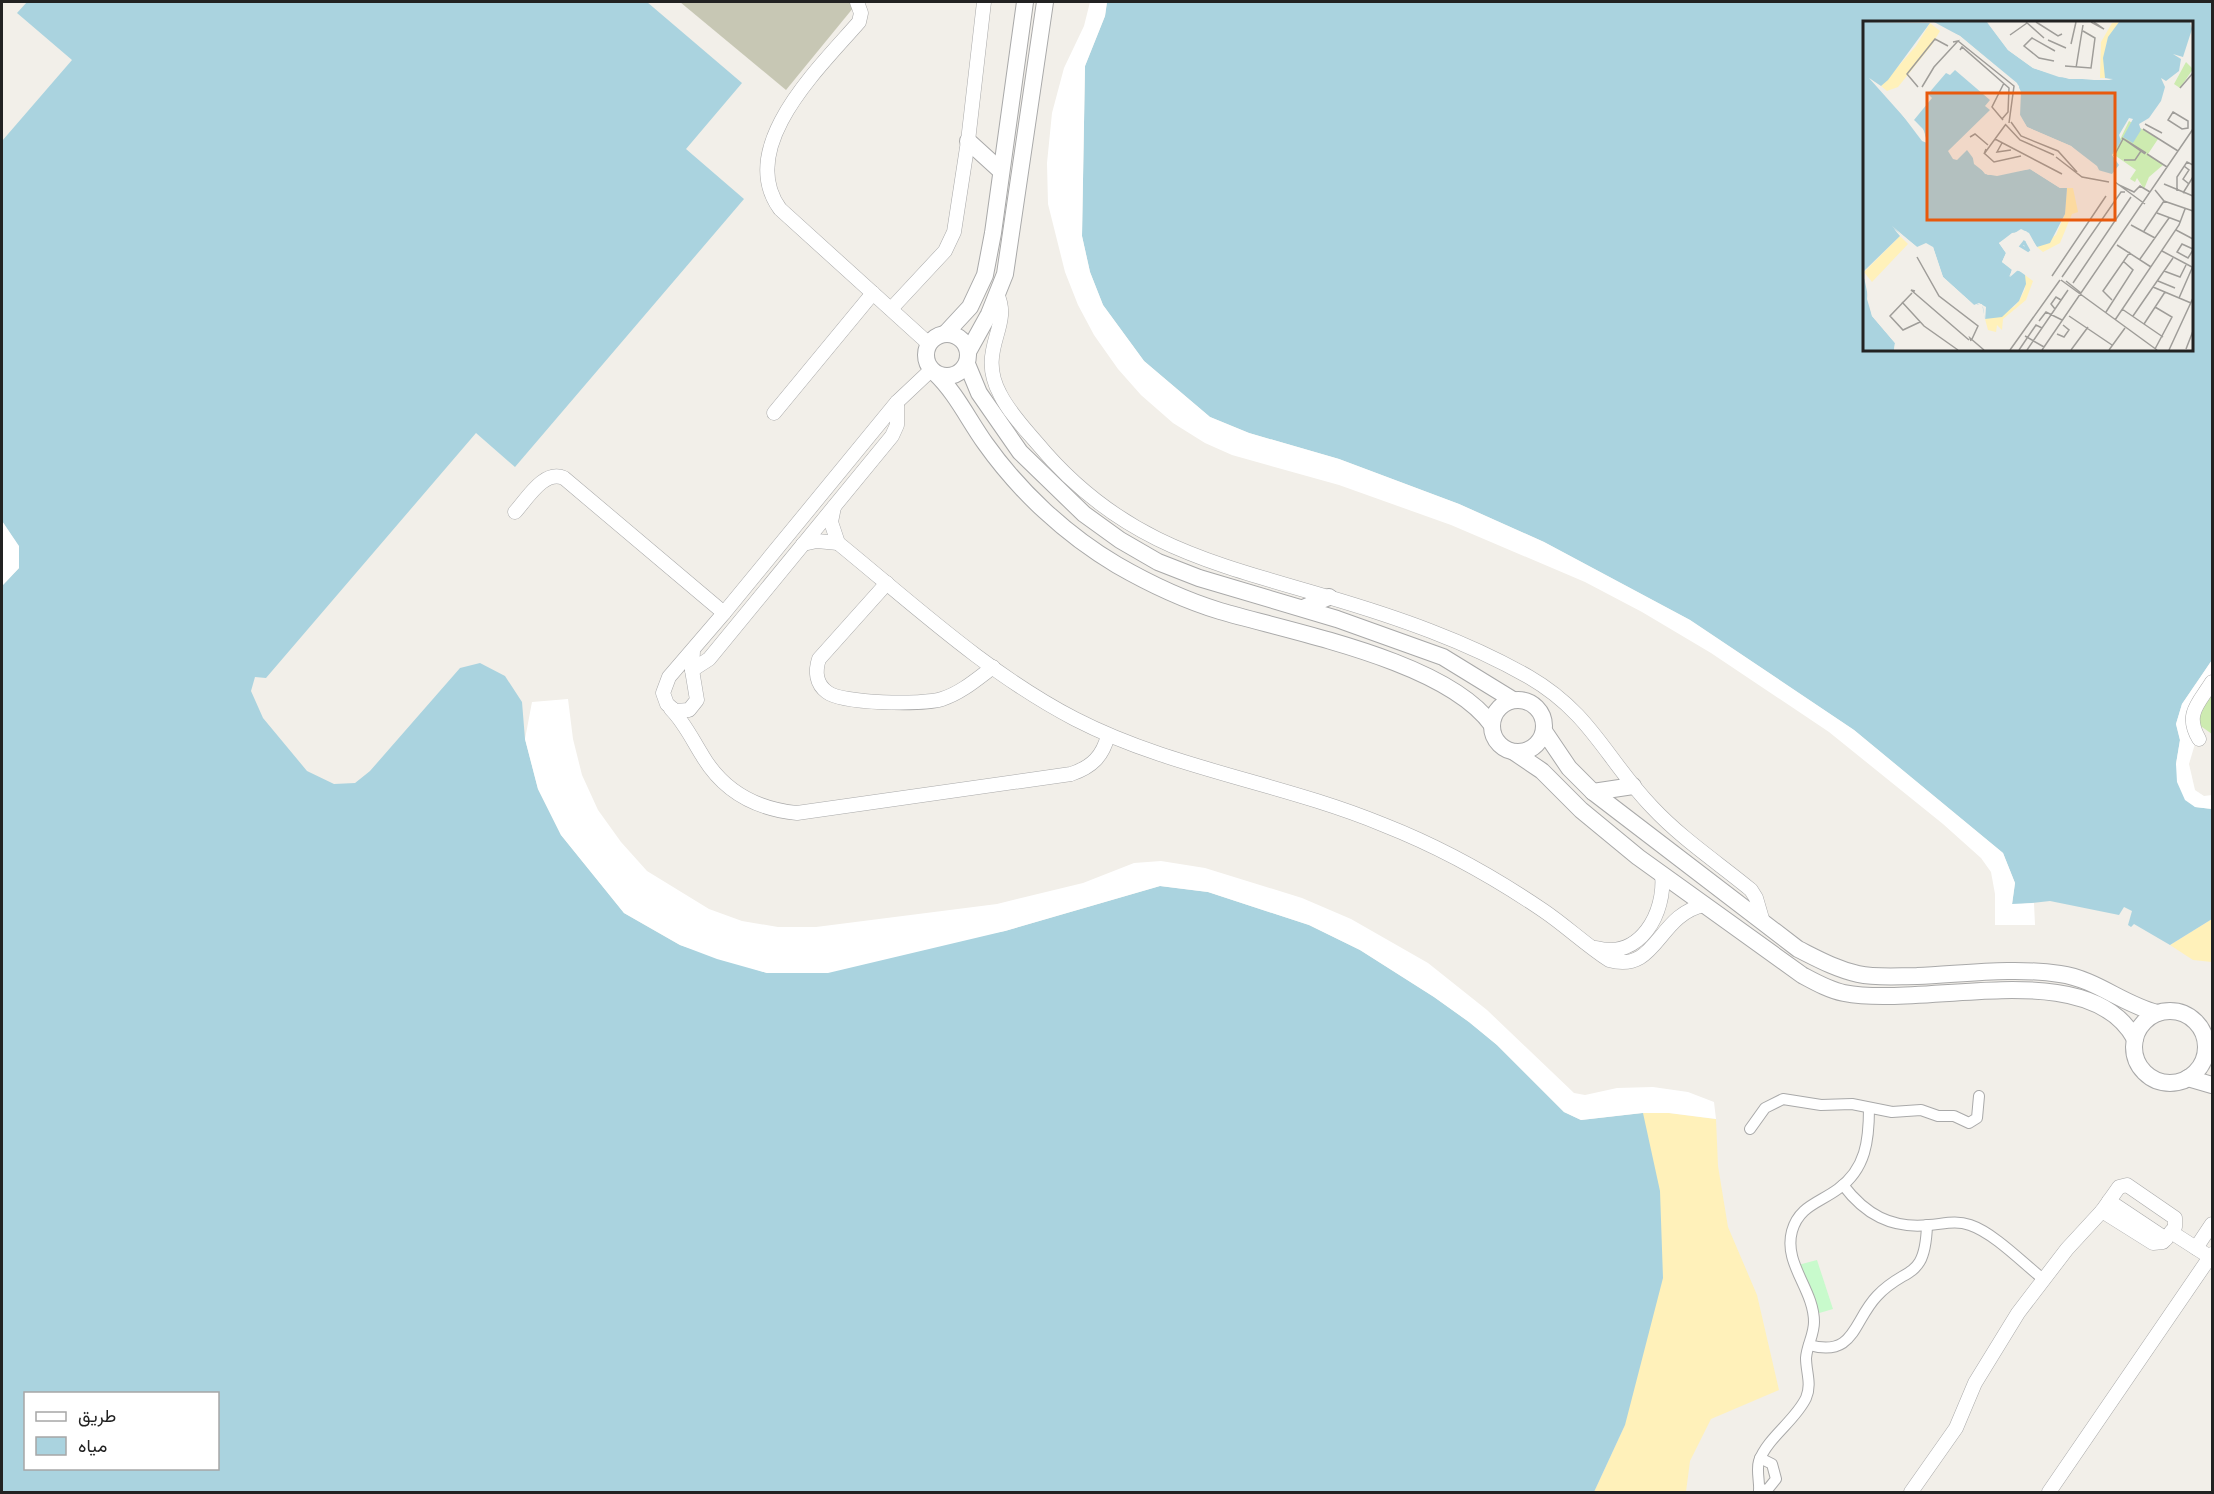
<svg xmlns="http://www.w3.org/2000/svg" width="2214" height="1494" font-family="Lato,Vazirmatn,sans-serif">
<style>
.construction{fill:#c7c7b4}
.grass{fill:#cdebb0}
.sand{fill:#fff1ba}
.park{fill:#c8facc}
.water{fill:#aad3df;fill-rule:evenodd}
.pier{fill:#fff}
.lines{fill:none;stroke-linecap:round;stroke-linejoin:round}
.pedestrian-casing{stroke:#a9a9a9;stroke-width:12}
.minor-casing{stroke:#a9a9a9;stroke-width:15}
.tertiary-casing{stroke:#a9a9a9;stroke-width:18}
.pedestrian{stroke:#fff;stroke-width:10}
.minor{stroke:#fff;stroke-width:14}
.tertiary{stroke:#fff;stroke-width:16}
.inset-river{fill:none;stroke:#aad3df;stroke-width:3}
.inset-road{fill:none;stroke:#9f9d99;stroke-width:1.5}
.view{fill:#e8590c;fill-opacity:0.15;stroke:#e8590c;stroke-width:3}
.inset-edge{fill:none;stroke:#222;stroke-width:3}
</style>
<rect width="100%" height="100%" fill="#f2efe9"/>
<polygon class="construction" points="680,2 858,2 786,90"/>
<polygon class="grass" points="2212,679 2212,734 2192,720"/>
<g class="sand">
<polygon points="2212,919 2212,962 2193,960 2170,945"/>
<polygon points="1642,1113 1669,1113 1716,1119 1718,1166 1728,1227 1757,1295 1779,1390 1711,1419 1690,1461 1686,1492 1594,1492 1625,1425"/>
</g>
<polygon class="park" points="1817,1260 1833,1309 1816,1314 1798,1265"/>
<g class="water">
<path d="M27,2H647L742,83L686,149L744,199L515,467L476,433L266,678L255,677L251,691L263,718L307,771L334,784L355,783L370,771L460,668L480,663L505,676L522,702L525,739L538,789L561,835L624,913L680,945L767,973L1005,931L1160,886L1208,892L1309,925L1360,950L1434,997L1469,1022L1497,1045L1564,1112L1581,1120L1643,1113L1660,1191L1663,1278L1625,1425L1594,1492H2V586L19,568V547L2,521V141L72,60L17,13ZM26,1394H218V1468H26Z"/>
<path d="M1107,2H2212V660L2182,704L2176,724L2180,740L2176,764L2195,807L2212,809V919L2170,945L2134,924L2131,927L2128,925L2132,911L2124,907L2119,915L2050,901L2012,905L2015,883L2003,853L1854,730L1690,620L1544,542L1459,504L1339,459L1249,433L1210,417L1144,361L1103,305L1090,272L1082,236L1085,66L1105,16ZM1864,22H2192V350H1864Z"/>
</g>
<g class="pier">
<polygon points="1090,2 1107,2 1105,16 1085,66 1082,236 1090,272 1103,305 1144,361 1210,417 1249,433 1339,459 1459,504 1544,542 1690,620 1854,730 2003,853 2015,883 2012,904 2034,903 2035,925 1995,925 1995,894 1991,872 1981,858 1943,824 1829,732 1711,653 1642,612 1585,582 1451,525 1339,485 1232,455 1205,443 1173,423 1141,395 1118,369 1094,335 1078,305 1065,272 1048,204 1047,163 1052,113 1064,68 1084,26"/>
<polygon points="2,521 19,546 19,568 2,586"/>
<polygon points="2212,660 2212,679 2192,708 2197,737 2189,764 2195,790 2204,796 2212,795 2212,809 2195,807 2185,800 2177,782 2176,764 2180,740 2176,724 2182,704"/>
<polygon points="568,699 573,739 582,775 598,810 621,842 647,871 709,909 742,921 778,927 816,927 997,904 1083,883 1134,863 1161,861 1205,868 1302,898 1351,919 1428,963 1487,1010 1574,1093 1585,1095 1617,1088 1653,1087 1688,1092 1714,1102 1716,1119 1669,1113 1642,1113 1581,1120 1564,1112 1497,1045 1469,1022 1434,997 1360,950 1309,925 1208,892 1160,886 1005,931 828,973 767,973 717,959 680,945 624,913 561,835 538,789 525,739 532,702"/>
</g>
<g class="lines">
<g class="pedestrian-casing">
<g id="pedestrian">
<polyline points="1750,1129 1765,1108 1783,1099 1821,1105 1852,1104 1892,1112 1921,1110 1938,1116 1954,1116 1969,1123 1977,1118 1979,1096"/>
<path d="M1843,1185C1865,1214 1891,1229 1929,1225C1943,1224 1956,1220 1970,1225C1994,1233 2023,1263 2043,1279"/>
<path d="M1809,1345C1855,1358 1853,1321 1877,1296C1906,1265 1925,1282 1927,1225"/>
<polyline points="1759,1491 1768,1489 1776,1479 1772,1464 1760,1458"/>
<path d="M1759,1492C1760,1482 1756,1470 1759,1461C1768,1437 1795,1421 1806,1398C1812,1384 1806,1372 1806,1358C1807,1345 1814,1335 1814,1322C1814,1289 1783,1264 1792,1231C1799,1206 1819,1203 1838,1189C1866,1169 1869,1140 1869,1108"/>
</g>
</g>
<g class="minor-casing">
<g id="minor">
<path d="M857,2L861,13L859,22C820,67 735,147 780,209L929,344"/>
<path d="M997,294C1013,327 976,349 1000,394C1009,412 1024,428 1037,443C1120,543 1209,562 1328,597C1396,617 1466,641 1529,677C1591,713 1606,759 1652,807C1682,839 1717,862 1751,890L1756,898L1763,922"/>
<polyline points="891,309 945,251 954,232 968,141 984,2"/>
<polyline points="774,413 873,293"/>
<path d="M834,507L831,522L838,543C913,604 988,674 1075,719C1172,769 1283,783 1384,825C1440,847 1494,877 1544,911C1566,926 1586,945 1609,960C1657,974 1657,915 1704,905"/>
<path d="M515,512C527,499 544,469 564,478L724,613"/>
<polyline points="803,544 817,541 838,543"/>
<path d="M887,583L819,659C815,671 816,684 827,692C842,704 923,705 942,699C961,693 977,679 993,667"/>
<polyline points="693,651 692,670 697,700 689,710 675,711 667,704 663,693 669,677 724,613 897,402 931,370"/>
<polyline points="692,670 709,659 892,436 897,425 897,402"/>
<path d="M671,709C684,722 692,739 702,755C723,791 756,809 797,813L1071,774C1092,767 1103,756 1108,735"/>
<path d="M2199,739C2184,714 2199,703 2212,682"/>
<path d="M1596,948C1640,960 1666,913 1662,874"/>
<polygon points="2127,1185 2175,1218 2175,1227 2163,1242 2153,1243 2102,1211 2119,1187"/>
<polyline points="2109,1201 2166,1239"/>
<polyline points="2171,1232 2210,1257"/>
<polyline points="2196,1248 2212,1224"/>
<polyline points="1911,1492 1956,1428 1975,1383 2018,1313 2067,1249 2102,1211"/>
<polyline points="2049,1492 2212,1254"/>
</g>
</g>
<g class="tertiary-casing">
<g id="tertiary">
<polyline points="968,141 1001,171"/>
<circle cx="947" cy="355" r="21"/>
<polyline points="945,334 970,307 985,275 993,233 1025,2"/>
<polyline points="968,352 989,314 1005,274 1045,2"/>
<polyline points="967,364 979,393 1020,452 1084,514 1120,540 1158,562 1199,578 1337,619 1443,657 1513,700"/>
<path d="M935,373C956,393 968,419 985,443C1019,491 1066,535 1117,565C1150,584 1184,600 1220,611C1295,633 1446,661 1492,725"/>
<polyline points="1303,608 1329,597"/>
<circle cx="1518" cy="726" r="26"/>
<path d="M1544,731L1569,768L1593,792L1798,949C1818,959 1836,969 1858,974C1877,978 1897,976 1917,976C1964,974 2014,967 2060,974C2096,979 2122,1004 2157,1013"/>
<path d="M1514,752L1542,771L1581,810L1638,857L1802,975C1815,982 1829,990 1844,993C1924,1009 2089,954 2135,1039"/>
<polyline points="1593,792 1633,786"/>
<circle cx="2170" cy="1047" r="36"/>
<polyline points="2188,1078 2212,1085"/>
</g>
</g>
<use href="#pedestrian" class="pedestrian"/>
<use href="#minor" class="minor"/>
<use href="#tertiary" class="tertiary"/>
</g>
<g transform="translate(1863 21)">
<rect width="330" height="330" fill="#f2efe9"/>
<path d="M323,41L330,48L317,67L311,63ZM266,100L295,118L285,133L300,144L286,156L281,168L274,157L272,161L267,158L273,149L250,133Z" fill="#cdebb0"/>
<path d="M256,1L243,23L242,57H237L238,21L249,2ZM67,2L77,10L68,25L35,66L24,70L18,65L53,25ZM204,167H210L215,191L209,193L197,222L180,231L174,226L193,214L202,193ZM37,215L45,223L9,261L1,251ZM162,254L170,260L163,279L140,298L139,309L134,304L133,311L125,309L122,298L151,286L156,280L162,268Z" fill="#fff1ba"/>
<path d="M0,1L67,2L25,59L18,65L6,57L25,75L59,120L64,122L61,110L51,99L69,77L65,73L83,52L87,54L92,49L127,79L122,85L127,89L85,130L90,138L94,139L104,129L122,153L134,155L167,148L197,167H204L202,193L187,222L174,226L163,210L149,212L136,222L143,232L139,241L149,248L147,256L155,249L162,254L163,263L156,280L139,296L122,298L119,283L111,284L80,256L70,226H54L31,208L37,215L0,251ZM71,1H124L145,29L170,47L196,56L231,59H250L242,57L240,37L245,16L256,1H327L329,8L320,36L310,33L318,38L316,50L303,60L298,57L302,66L298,80L286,97L276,103L278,109L270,122L260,116L270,98L266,97L256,114L258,120L249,134L256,144L249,153L235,149L208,125L164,106L156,92V65L97,15ZM0,256L5,262L4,278L9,295L32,322L31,329H0Z" fill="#aad3df"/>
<path d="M65,1L97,15L154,62L158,71L157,95L164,106L208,125L234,145L237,151L204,124L164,108L154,92L156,70L152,62L96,18ZM124,1L153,32L174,46L204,55L250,58H206L170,47L145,29ZM6,57L27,73L62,120L51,99L60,108L64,122ZM109,132L126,151L166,146L207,167H197L167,148L125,154L111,143ZM29,205L54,226L63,222L70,226L80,256L111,284L116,282L123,286L122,301L120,286L115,283L109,287L80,260L68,228H52ZM158,208L166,212L176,230L162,213L154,212L140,220L145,232L143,242L164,252L152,249L146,256L149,249L139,241L143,232L136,222ZM0,251L8,262L7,277L11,291L35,320V329H31L32,322L9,295Z" fill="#f2efe9"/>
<path class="inset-river" d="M161,221L166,230L158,225L162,220"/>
<path class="inset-road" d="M163,1L181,17M173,1L195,15L199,13M228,1L241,8L231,1M147,14L164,2M185,19L203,27M95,20L151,65L146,102M208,23L213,1M97,29L99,26L146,67L145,91L139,98M191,40L176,37L161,25L169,17L192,30M202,45L228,47L232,17L220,10M213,47L220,4M55,66L44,53L72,18L85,25M59,66L71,46L95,20L90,21M317,67L330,52M310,91L325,100V107L319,108L305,99ZM140,99L129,86L141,62M148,101L158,115L195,130L214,151M282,103L299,112M143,104L157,119L191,134M280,108L315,130M107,116L112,113L125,124M132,118L199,153M139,122L134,131L148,129M123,128L121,133L143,103M121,132L131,141L158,135M282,133L259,117L283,132M284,133L304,146M251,135L260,118M193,136L219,156L246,161M261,139H272L278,130M321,145L326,149L320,158L326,163M252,161L282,183M301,163L330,175M256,164L271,171L277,165L287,171M292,169L301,180L330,190M314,170V156L324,141L330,144M320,172L330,156M294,192L318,201M268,204L292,217M313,209L330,218M281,210L301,180M254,224L288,246M330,228L319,223L314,231L325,237L330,229M299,230L329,246M54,236L76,275L115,305L109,318M277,238L306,197M301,250L317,256L323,244M189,255L243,175M199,256L258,171H262M198,259L294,329M203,260L218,272M295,260L312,267M210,262L268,176M290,266L328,282M52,270L48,269L106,319M49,272L27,295L40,309L57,301M316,277L330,245M249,279L240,270L267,231M39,281L61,305L95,329M292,286L309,296L292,328M192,288L188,283L193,276L198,279M259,288L300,316M243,291L270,249L260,240M206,295L249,324M270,295L310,237M252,299L316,204L322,188M176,300L183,291L199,299M281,303L302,271M194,313L201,316L206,309L200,304M162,315L181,326M108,320L107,317L121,329M323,328L330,310M147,329L197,259M156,329L173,304L179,307M164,329L205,269M179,329L330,108M208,329L225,306M246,329L262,307M306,329L330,277"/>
<path class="view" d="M64,72H252V199H64Z"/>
<rect width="330" height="330" class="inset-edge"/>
</g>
<rect width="2214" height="1494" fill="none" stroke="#222222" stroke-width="6"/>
<rect x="24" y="1392" width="195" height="78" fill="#ffffff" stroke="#a7a7a7" stroke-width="1.5"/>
<rect x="36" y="1412" width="30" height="9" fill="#ffffff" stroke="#a7a7a7" stroke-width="1.5"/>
<text x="78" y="1422" font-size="18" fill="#222222">طريق</text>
<rect x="36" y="1437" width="30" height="18" fill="#aad3df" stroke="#a7a7a7" stroke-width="1.5"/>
<text x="78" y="1452" font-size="18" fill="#222222">مياه</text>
</svg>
